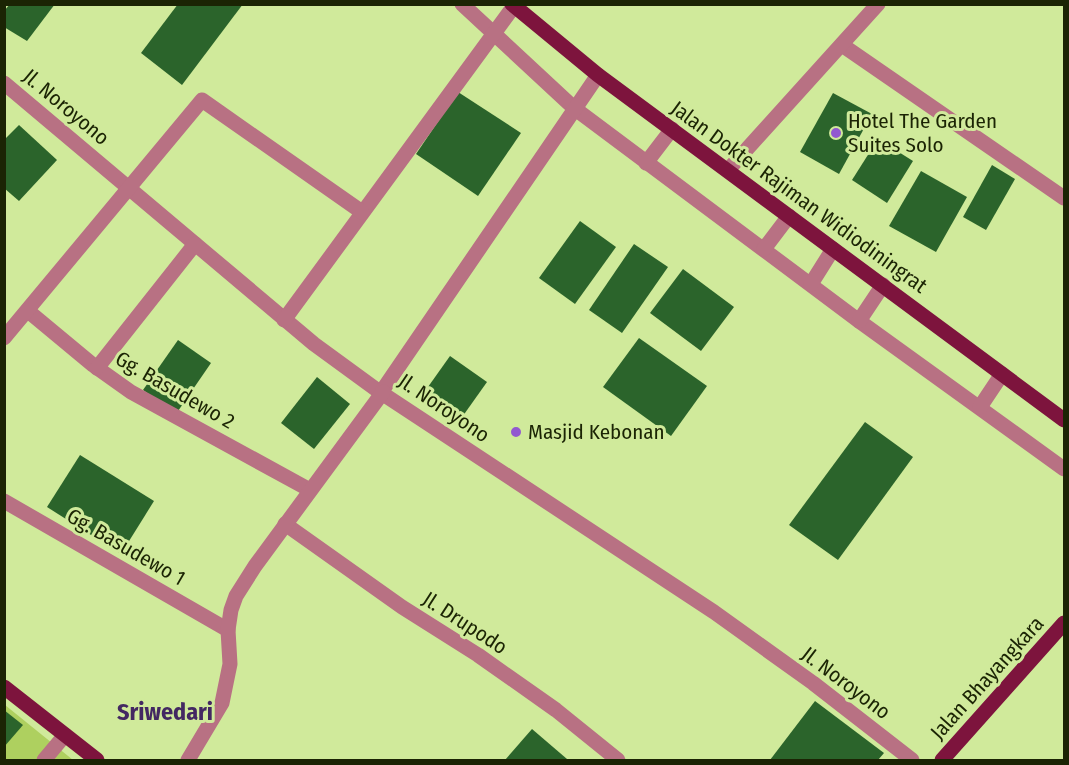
<svg xmlns="http://www.w3.org/2000/svg" width="1069" height="765" font-family="'Fira Sans Condensed',sans-serif">
<style>
.green{fill:#aed05f}
.building{fill:#2b642b}
.lines{fill:none;stroke-linecap:round;stroke-linejoin:round}
.minor{stroke:#b87183;stroke-width:15}
.major{stroke:#7d143d;stroke-width:15}
.poi-dot{fill:#9258d0;stroke:#d0ea9b;stroke-width:2}
.labels{text-anchor:middle;dominant-baseline:central;stroke-width:6;stroke-linejoin:round;paint-order:stroke}
.street-label{font-size:21px;fill:#1b2404;stroke:#d0ea9b}
.poi-label{font-size:21px;fill:#1b2404;stroke:#d0ea9b;text-anchor:start}
.quarter-label{font-size:24px;font-weight:bold;fill:#432862;stroke:#d0ea9b}
</style>
<rect width="100%" height="100%" fill="#d0ea9b"/>
<polygon class="green" points="5,705 73,760 5,760"/>
<g class="building">
<polygon points="10,4 55,4 27,41 4,27 4,11"/>
<polygon points="178,4 243,4 182,85 141,53"/>
<polygon points="458,92 521,133 478,196 416,154"/>
<polygon points="833,93 872,114 839,174 800,152"/>
<polygon points="19,125 57,160 19,201 4,188 4,140"/>
<polygon points="878,139 913,161 887,203 852,180"/>
<polygon points="992,165 1015,179 986,230 963,217"/>
<polygon points="921,171 967,197 936,252 889,226"/>
<polygon points="580,221 616,247 575,304 539,278"/>
<polygon points="634,244 668,267 622,333 589,310"/>
<polygon points="683,269 734,307 701,351 650,313"/>
<polygon points="639,338 707,386 671,436 603,387"/>
<polygon points="178,340 211,363 176,414 143,390"/>
<polygon points="450,356 487,382 460,420 423,394"/>
<polygon points="317,377 350,404 314,449 281,423"/>
<polygon points="865,422 913,457 838,560 789,525"/>
<polygon points="80,455 154,501 121,554 47,507"/>
<polygon points="815,701 884,753 878,760 770,760"/>
<polygon points="4,710 23,725 4,747"/>
<polygon points="532,729 567,759 566,760 505,760"/>
</g>
<g class="lines">
<g class="minor">
<polyline points="462,4 574,108 859,321 1064,469"/>
<polyline points="842,45 1064,198"/>
<polyline points="4,83 314,344 377,390 714,612 813,683 912,760"/>
<polyline points="646,163 672,129"/>
<polyline points="728,170 878,4"/>
<polyline points="764,249 789,216"/>
<polyline points="811,284 833,249"/>
<polyline points="28,311 93,365 131,392 310,490"/>
<polyline points="284,320 514,6"/>
<polyline points="859,321 883,285"/>
<polyline points="4,338 202,100 362,212"/>
<polyline points="97,368 195,244"/>
<polyline points="382,391 598,75"/>
<polyline points="980,407 1002,374"/>
<polyline points="4,501 228,630"/>
<polyline points="285,524 402,607 478,655 556,710 618,760"/>
<polyline points="44,760 65,735"/>
<polyline points="188,760 222,703 230,664 228,630 231,610 236,596 255,566 383,392"/>
</g>
<g class="major">
<polyline points="512,4 598,75 1064,420"/>
<polyline points="4,687 97,760"/>
<polyline points="942,760 1064,623"/>
</g>
</g>
<g class="poi-dot">
<circle cx="836" cy="133" r="6"/>
<circle cx="516" cy="432" r="6"/>
</g>
<g class="labels">
<g class="street-label">
<text transform="translate(66 107) rotate(40)">Jl. Noroyono</text>
<text transform="translate(799 197) rotate(36)">Jalan Dokter Rajiman Widiodiningrat</text>
<text transform="translate(175 390) rotate(30)">Gg. Basudewo 2</text>
<text transform="translate(444 408) rotate(34)">Jl. Noroyono</text>
<text transform="translate(126 547) rotate(30)">Gg. Basudewo 1</text>
<text transform="translate(465 623) rotate(33)">Jl. Drupodo</text>
<text transform="translate(987 678) rotate(-48)">Jalan Bhayangkara</text>
<text transform="translate(846 683) rotate(37)">Jl. Noroyono</text>
</g>
<g class="poi-label">
<text x="848" y="121">Hotel The Garden<tspan x="848" dy="24">Suites Solo</tspan></text>
<text x="528" y="432">Masjid Kebonan</text>
</g>
<g class="quarter-label">
<text x="165" y="712">Sriwedari</text>
</g>
</g>
<rect width="1069" height="765" fill="none" stroke="#1b2404" stroke-width="12"/>
</svg>
